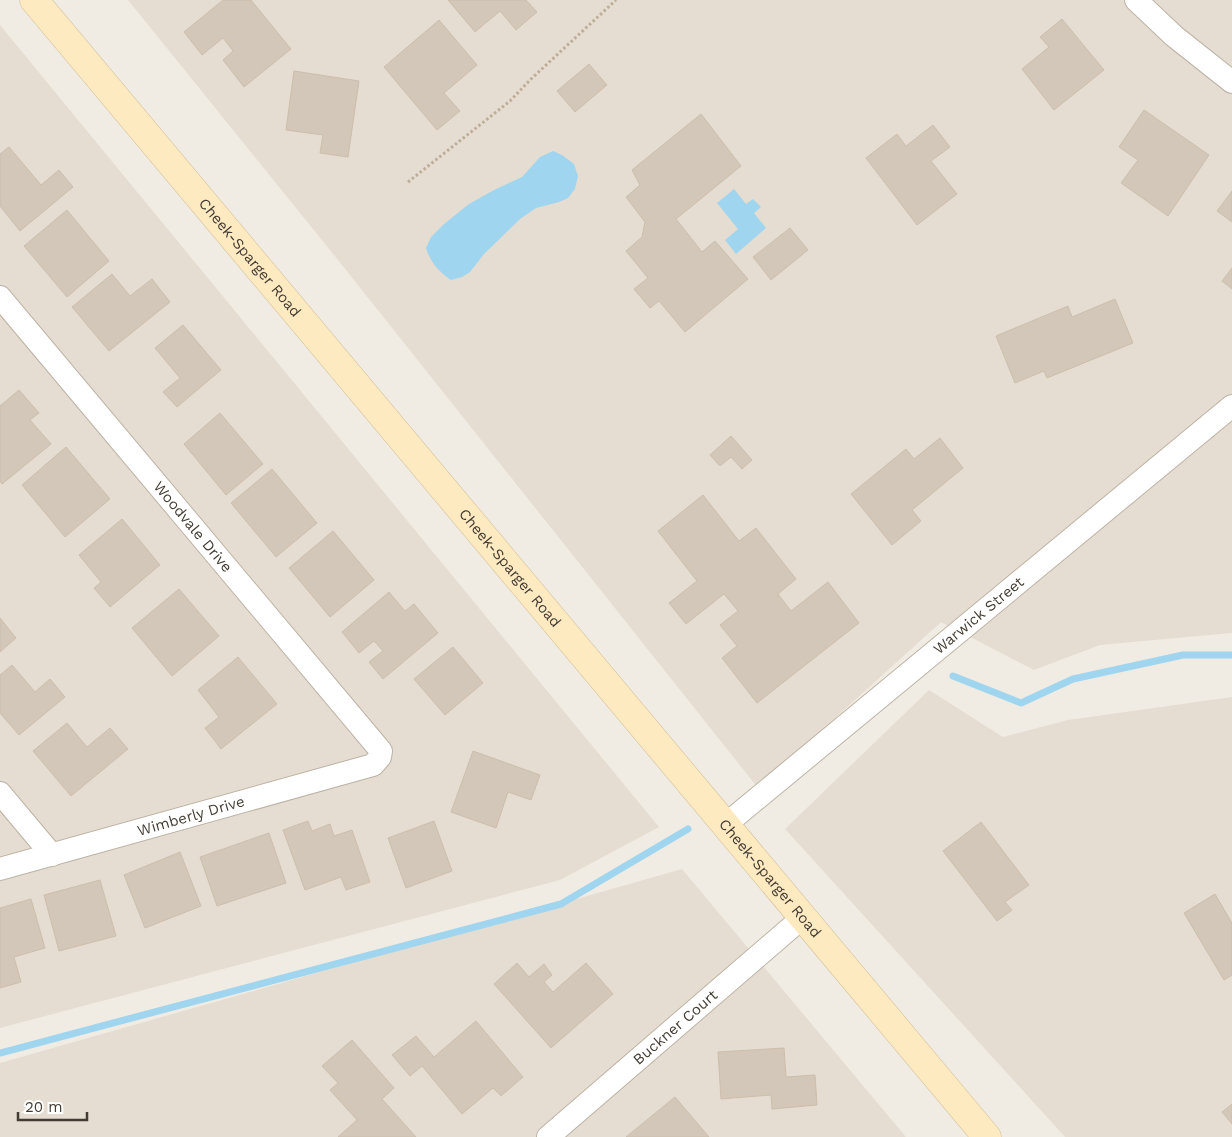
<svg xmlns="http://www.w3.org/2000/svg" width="1232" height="1137" font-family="'Work Sans',sans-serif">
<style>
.residential{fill:#e5ddd1}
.water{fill:#9fd5ef}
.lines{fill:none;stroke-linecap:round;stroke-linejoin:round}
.stream{stroke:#9fd5ef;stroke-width:7}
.building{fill:#d3c7b9;stroke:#cdbeac}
.street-casing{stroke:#bdb3a6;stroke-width:24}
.secondary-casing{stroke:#d1bc93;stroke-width:29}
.path{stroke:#bead98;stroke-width:3;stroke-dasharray:2.5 2.5;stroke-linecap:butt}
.street{stroke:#fff;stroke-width:22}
.secondary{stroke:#feeac1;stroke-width:28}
.labels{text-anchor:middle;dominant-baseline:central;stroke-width:4;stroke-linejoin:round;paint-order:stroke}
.street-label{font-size:15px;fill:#433c34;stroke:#fff}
</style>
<rect width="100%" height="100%" fill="#f1ece3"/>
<g class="residential">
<polygon points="128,0 1232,0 1232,633 1100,645 1034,670 941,622 758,788 338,260"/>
<polygon points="0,25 659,827 560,880 0,1028"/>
<polygon points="929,690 1003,737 1068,720 1232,697 1232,1137 1065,1137 785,829"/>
<polygon points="682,869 906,1137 0,1137 0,1063"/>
</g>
<g class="water">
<path d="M553,151L562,155L574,164L578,176L575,189L568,198L559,202L536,208L520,219L484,254L470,272L462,277L451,280C438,271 431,263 426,248L431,237L444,224L469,204L494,190L522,177L540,157Z"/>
<polygon points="734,189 746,204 753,199 761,207 754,213 766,228 736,254 725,240 738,229 717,203"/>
</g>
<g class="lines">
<g class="stream">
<polyline points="953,676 1021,703 1073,679 1183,655 1232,655"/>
<polyline points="0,1053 561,904 688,829"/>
</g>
</g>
<g class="building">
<polygon points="223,0 251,0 291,49 244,87 223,60 233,51 223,38 202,55 184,32"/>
<polygon points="448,0 526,0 537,12 516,30 500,11 475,32"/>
<polygon points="1062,19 1104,70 1054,110 1022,69 1049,47 1040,37"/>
<polygon points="439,20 477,65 444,93 460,111 437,130 384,67"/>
<polygon points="589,64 607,85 575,112 557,91"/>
<polygon points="294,71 359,81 348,157 320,153 323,135 286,130"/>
<polygon points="1144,110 1209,155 1168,216 1121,183 1138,160 1119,147"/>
<polygon points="701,114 741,166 676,219 702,252 715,241 748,279 685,332 659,301 650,308 634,289 648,278 626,251 642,237 645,222 626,197 640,185 632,170"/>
<polygon points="933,125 950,147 931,161 957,194 917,225 866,158 897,134 906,146"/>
<polygon points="9,147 41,185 59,170 73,187 20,231 0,206 0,154"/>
<polygon points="1232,191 1232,222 1217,211"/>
<polygon points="67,210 109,261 67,297 24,246"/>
<polygon points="790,228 808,250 771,280 753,257"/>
<polygon points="1232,268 1232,289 1222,281"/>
<polygon points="112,274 130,296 152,279 170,302 109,351 72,307"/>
<polygon points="1115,299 1133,343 1047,378 1044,371 1015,383 996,336 1068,306 1072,317"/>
<polygon points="183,325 221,370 177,407 163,392 180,378 155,348"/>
<polygon points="19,390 39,413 30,420 51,444 2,484 0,481 0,406"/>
<polygon points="220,413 263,464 226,495 184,444"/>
<polygon points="731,436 752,460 742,469 731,457 720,466 710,455"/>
<polygon points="940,438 963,468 912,510 921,521 892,545 851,494 906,449 914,459"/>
<polygon points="66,447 110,499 65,537 22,485"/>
<polygon points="272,469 317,523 276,557 231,503"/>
<polygon points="703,495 739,541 756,528 796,579 778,594 791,611 828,582 859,623 757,703 722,658 737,646 720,625 738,611 724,594 686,624 669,603 697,581 658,531"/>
<polygon points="122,519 160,565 110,607 94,588 101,582 79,555"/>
<polygon points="333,531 374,580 330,617 289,568"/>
<polygon points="179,589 219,636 172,676 132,628"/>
<polygon points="389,592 405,611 414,604 438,633 383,679 369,662 383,651 374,641 359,653 342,632"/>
<polygon points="0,618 16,638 0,652"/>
<polygon points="453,647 483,683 445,715 414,679"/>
<polygon points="238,657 277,704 221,749 205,728 219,717 198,690"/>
<polygon points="12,665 35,692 50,679 65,697 19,735 0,713 0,675"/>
<polygon points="67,723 87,747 110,728 128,749 71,796 33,751"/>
<polygon points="473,751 540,775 531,800 508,792 496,828 451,812"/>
<polygon points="308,821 312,831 330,824 334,836 352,830 370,882 346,890 341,877 305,890 283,830"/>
<polygon points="434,821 452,871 406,888 388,838"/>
<polygon points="981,822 1029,885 1005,902 1012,910 997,921 943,851"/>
<polygon points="269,833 286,883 217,906 200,857"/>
<polygon points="180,852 201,906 145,928 124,875"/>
<polygon points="100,880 116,936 59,951 44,895"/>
<polygon points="1215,894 1232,923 1232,975 1224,980 1184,913"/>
<polygon points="31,899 45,948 14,957 21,982 0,988 0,908"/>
<polygon points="517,963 529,977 544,964 552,975 544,982 553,992 586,963 613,994 551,1048 494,984"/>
<polygon points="476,1021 523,1077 501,1096 493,1088 462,1114 422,1066 410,1076 392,1055 416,1036 434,1057"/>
<polygon points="352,1040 394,1088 382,1099 416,1137 338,1137 357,1120 330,1090 338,1083 322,1066"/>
<polygon points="784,1048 786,1077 815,1075 817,1105 772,1109 771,1095 721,1099 718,1052"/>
<polygon points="675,1097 709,1137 626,1137"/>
<polygon points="1232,1104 1232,1124 1222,1112"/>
</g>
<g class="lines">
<g class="street-casing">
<g id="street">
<polyline points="1136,0 1174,36 1232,82"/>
<path id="s1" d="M0,297L381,751L380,757L373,765L0,869"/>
<polyline points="0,793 52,855"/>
<path id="s2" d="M725,825L1232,406"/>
<path id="s3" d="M548,1137L802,918"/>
</g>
</g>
<g class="secondary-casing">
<g id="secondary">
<path id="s4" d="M34,0L987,1137"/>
</g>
</g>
<polyline class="path" points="408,182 510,101 531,79 616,0"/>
<use href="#street" class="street"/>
<use href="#secondary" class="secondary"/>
</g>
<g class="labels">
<g class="street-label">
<text stroke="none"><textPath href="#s4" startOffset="336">Cheek-Sparger Road</textPath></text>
<text stroke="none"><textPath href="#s1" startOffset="300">Woodvale Drive</textPath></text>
<text stroke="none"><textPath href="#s4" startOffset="741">Cheek-Sparger Road</textPath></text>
<text stroke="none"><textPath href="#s2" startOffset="329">Warwick Street</textPath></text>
<text transform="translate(191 816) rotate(-16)">Wimberly Drive</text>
<text stroke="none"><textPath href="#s4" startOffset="1146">Cheek-Sparger Road</textPath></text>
<text stroke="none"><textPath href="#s3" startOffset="168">Buckner Court</textPath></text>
</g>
</g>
<path d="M18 1112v8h69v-8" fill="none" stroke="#433c34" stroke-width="2.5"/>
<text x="25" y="1112" font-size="15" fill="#433c34" stroke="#ffffff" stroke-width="4" paint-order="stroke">20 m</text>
</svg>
